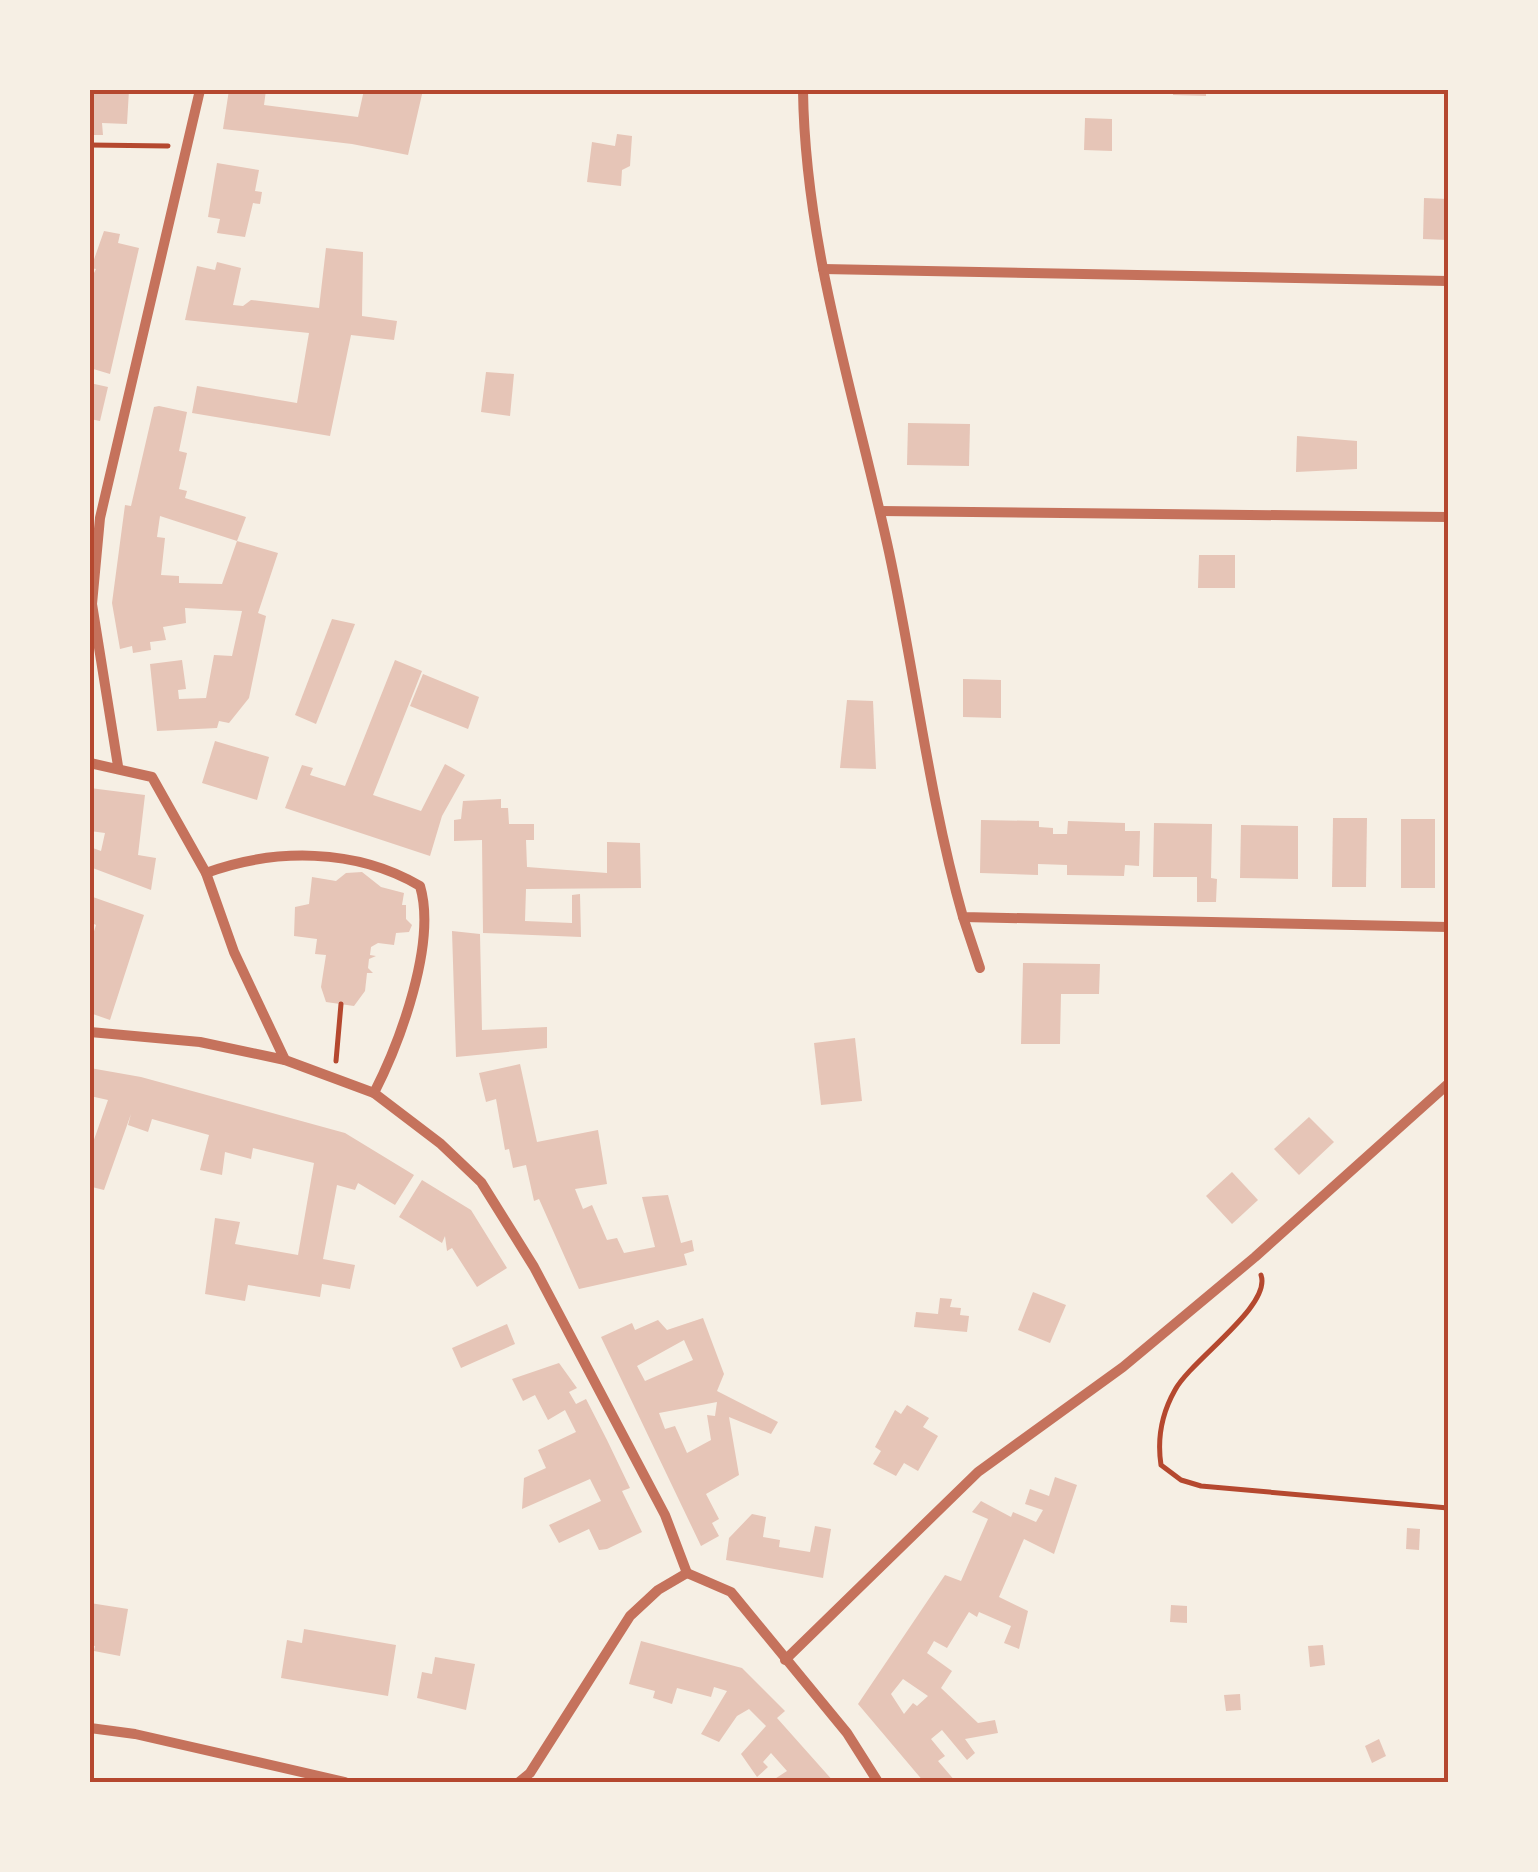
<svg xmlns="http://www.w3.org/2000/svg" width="1538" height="1872" font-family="Jost,sans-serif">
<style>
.building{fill:#e6c5b7;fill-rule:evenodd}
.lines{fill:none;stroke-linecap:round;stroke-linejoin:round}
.path{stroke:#b5482f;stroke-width:5}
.minor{stroke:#c5725c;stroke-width:10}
.neatline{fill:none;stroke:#b5482f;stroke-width:4}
</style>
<rect width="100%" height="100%" fill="#f6efe4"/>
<g class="building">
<polygon points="90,90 129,90 127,124 102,123 103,135 90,135"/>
<polygon points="229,90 266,90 264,105 358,117 364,90 423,90 408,155 352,144 223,129"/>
<polygon points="1173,90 1206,90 1206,96 1173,95"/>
<polygon points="1085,118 1112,119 1112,151 1084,150"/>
<polygon points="617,134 632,136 630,166 622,170 621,186 587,182 592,142 615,146"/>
<polygon points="217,163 259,170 255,191 262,192 260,204 253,203 245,237 217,233 220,219 208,217"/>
<polygon points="1424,198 1448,199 1448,240 1423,239"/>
<polygon points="104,231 120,234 118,243 139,248 110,374 90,368 90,281 96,269 91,268"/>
<polygon points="326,248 363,252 362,316 397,321 394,340 351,335 330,436 192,413 197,386 297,403 309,333 185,320 197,266 215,270 217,262 241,268 233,305 243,306 251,300 319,308"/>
<polygon points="486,372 514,374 510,416 481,412"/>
<polygon points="90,383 108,387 100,421 90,419"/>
<path d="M159,406L187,412L179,451L187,453L179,489L187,491L185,498L246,517L237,541L278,553L258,613L266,616L249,698L229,723L219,721L217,728L157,731L150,664L182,660L186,689L178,690L179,699L206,698L214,655L232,656L242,611L185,608L186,623L163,627L166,640L150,642L151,650L133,653L132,646L120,649L112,603L125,505L131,506L154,407ZM160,516L237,541L222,584L179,583V576L161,575L165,538L157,537Z"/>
<polygon points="908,423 970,424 969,466 907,465"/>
<polygon points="1297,436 1357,441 1357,469 1296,472"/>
<polygon points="1199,555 1235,555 1235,588 1198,588"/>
<polygon points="332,619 355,624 316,724 295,715"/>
<polygon points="395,660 422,671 373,795 421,811 445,764 465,775 442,816 430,856 285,808 302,765 313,768 310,775 345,786"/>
<polygon points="423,674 479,697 468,729 410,706"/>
<polygon points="963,679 1001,680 1001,718 963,717"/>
<polygon points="847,700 873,701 876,769 840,768"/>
<polygon points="215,741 269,757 257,800 202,783"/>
<polygon points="90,788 145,795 138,855 156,858 151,890 90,867 90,847 101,851 105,833 90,831"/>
<polygon points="501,799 501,808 508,808 509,824 534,824 534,840 526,840 527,867 607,873 607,842 640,843 641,888 526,889 525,921 572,923 572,895 580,894 581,937 483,933 482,840 454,841 454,820 461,819 463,801"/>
<polygon points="1333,818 1367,818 1366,887 1332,887"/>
<rect x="1401" y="819" width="34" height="69"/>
<polygon points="981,820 1039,821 1039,827 1053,828 1053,834 1067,834 1068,821 1125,823 1125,831 1140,831 1139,866 1125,865 1124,876 1067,875 1067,865 1038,864 1038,875 980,873"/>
<polygon points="1154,823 1212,824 1211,878 1217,879 1216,902 1197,902 1197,877 1153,877"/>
<polygon points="1241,825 1298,826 1298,879 1240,878"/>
<polygon points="362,872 381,887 404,893 402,905 406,905 406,919 412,925 409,932 396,933 394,945 378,943 371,947 370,955 376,956 369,959 368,968 373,973 367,973 365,991 354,1006 326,1002 321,987 326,955 315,954 317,939 294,936 295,907 309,904 312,877 336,881 346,873"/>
<polygon points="90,896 144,915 110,1020 90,1013 90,944 96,925 90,922"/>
<polygon points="452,931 480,934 482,1030 547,1027 547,1048 456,1057"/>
<polygon points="1023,963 1100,964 1099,994 1061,994 1060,1044 1021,1044"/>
<polygon points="855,1038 862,1101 821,1105 814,1043"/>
<polygon points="520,1064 537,1142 598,1130 607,1184 575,1189 583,1209 592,1205 607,1240 617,1238 624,1253 655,1247 642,1197 668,1195 681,1243 692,1240 694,1251 684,1254 687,1265 579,1289 539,1199 534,1201 526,1165 513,1168 509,1149 505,1150 496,1099 486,1102 479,1073"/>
<polygon points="90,1068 141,1077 345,1133 414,1175 395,1205 358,1183 355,1190 337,1185 323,1259 355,1265 350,1289 322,1284 320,1297 248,1285 245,1301 205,1294 215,1218 240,1222 235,1244 298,1255 314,1163 253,1148 251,1159 225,1152 222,1175 200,1170 209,1135 152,1119 148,1132 128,1125 131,1114 104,1190 92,1187 90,1151 108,1100 90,1096"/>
<polygon points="1309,1117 1334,1142 1299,1175 1274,1149"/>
<polygon points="1232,1172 1258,1200 1232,1224 1206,1196"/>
<polygon points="422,1180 471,1210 507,1268 477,1287 452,1248 447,1251 445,1236 442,1243 399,1217"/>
<polygon points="1033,1292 1066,1305 1050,1343 1018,1330"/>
<polygon points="940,1298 952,1299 950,1307 961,1308 960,1315 969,1316 967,1332 914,1327 916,1312 938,1314"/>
<path d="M703,1318L724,1374L717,1391L778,1422L771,1434L729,1417L739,1475L706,1494L719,1519L712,1523L719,1536L701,1546L601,1337L632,1323L635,1330L658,1320L667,1330ZM684,1340L693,1360L645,1381L637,1366ZM717,1402L715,1416L707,1415L711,1440L687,1453L675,1426L665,1429L659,1413Z"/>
<polygon points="507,1324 515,1344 461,1368 452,1348"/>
<polygon points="559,1363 577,1388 569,1392 576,1404 586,1399 607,1440 630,1488 622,1491 642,1532 607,1549 599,1550 589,1529 559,1543 549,1525 601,1501 590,1479 522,1509 524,1478 546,1468 538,1450 576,1432 565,1410 548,1420 535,1395 523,1401 512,1379"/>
<polygon points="907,1405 929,1418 923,1427 938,1436 918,1471 904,1463 896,1476 873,1464 881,1451 875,1447 895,1410 901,1414"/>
<path d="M1055,1477L1077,1485L1054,1554L1024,1539L999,1597L1028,1611L1019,1649L1004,1643L1011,1626L979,1612L977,1617L969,1612L947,1648L934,1641L927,1653L952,1671L941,1688L978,1723L995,1720L998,1733L965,1739L975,1753L967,1760L942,1730L931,1739L945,1756L938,1761L956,1782H924L858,1704L945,1575L961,1581L988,1519L972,1512L981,1501L1011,1517L1013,1512L1036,1522L1043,1510L1025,1504L1030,1489L1049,1496ZM903,1679L928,1696L917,1706L913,1703L904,1714L891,1694Z"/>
<polygon points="752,1514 766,1517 763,1537 780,1540 779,1547 810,1552 815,1526 831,1529 823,1578 726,1560 729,1538"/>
<polygon points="1407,1528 1420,1529 1419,1550 1406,1549"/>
<polygon points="90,1603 128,1609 120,1656 94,1651 95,1646 90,1645"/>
<polygon points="1171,1605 1187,1606 1187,1623 1170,1622"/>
<polygon points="304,1629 396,1645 388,1696 281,1678 287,1640 302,1643"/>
<polygon points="641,1641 742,1668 785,1711 777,1718 834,1782 770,1782 787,1771 771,1753 763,1762 768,1767 757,1777 741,1754 766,1726 749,1709 737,1716 719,1742 701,1734 727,1691 714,1687 711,1697 677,1688 672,1704 653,1698 655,1691 629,1684"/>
<polygon points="1323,1645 1325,1665 1310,1667 1308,1646"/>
<polygon points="435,1657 475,1664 466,1710 417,1698 422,1672 432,1674"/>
<polygon points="1240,1694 1241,1710 1226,1711 1224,1695"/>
<polygon points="1379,1739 1386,1756 1372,1763 1365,1746"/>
</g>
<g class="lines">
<g class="path">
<polyline points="90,145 168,146"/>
<polyline points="336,1061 341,1004"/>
<path d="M1261,1275C1272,1306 1191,1360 1175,1390C1162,1413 1157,1439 1161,1465L1181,1480L1201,1486L1448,1508"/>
</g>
<g class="minor">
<path d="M803,90C805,248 856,400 889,552C915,673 929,798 963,917L1448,927"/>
<polyline points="823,269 1448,281"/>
<polyline points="880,511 1448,517"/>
<polyline points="90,763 152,777 206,873 234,952 285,1060"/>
<polyline points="118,766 92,604 100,518 200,90"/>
<path d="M206,873C274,848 356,848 420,886C437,943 400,1042 374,1093"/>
<polyline points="963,917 980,968"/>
<polyline points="90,1032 200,1042 285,1060 374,1093 441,1144 481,1182 534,1267 665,1515 687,1573"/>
<polyline points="687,1573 731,1592 847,1733 878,1782"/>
<polyline points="785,1660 978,1472 1123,1367 1255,1257 1448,1084"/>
<polyline points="90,1728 135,1734 345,1782"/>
<polyline points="519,1782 530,1773 630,1616 658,1590 687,1573"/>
</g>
</g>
<rect width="1538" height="1872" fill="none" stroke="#f6efe4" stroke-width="185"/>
<rect x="92" y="92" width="1354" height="1688" class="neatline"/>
</svg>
